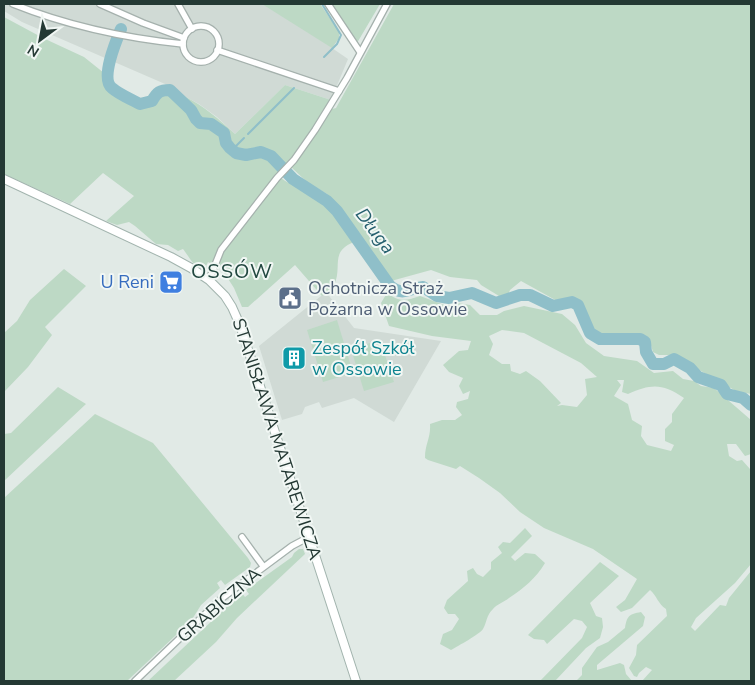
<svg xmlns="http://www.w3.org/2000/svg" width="755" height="685" font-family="'Nunito Sans',sans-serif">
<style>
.built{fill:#d0dad5}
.green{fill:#bdd9c5;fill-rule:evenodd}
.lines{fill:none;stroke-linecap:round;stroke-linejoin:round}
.stream{stroke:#8fbfc9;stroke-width:2}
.river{stroke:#8fbfc9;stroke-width:12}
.street-casing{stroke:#a5b1ad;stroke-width:8}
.secondary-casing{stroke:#a2b4ae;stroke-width:10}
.street{stroke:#fff;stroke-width:5.5}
.secondary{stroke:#fff;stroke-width:8}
.labels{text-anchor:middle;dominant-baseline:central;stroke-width:4;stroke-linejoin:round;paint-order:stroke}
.shop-label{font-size:18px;fill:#366cbe;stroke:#f1f7f4;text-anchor:end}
.service-label{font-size:18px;fill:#4e5e75;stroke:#f1f7f4;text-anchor:start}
.culture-label{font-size:18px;fill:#0d838f;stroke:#f1f7f4;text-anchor:start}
.street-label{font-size:18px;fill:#243934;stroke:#f1f7f4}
.water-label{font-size:19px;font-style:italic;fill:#255f6e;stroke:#f1f7f4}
.quarter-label{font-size:20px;letter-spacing:1px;fill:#224840;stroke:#f1f7f4}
</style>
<rect width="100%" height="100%" fill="#e1eae6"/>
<g class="built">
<polygon points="4,4 320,4 339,32 339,38 332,48 348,59 331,100 285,85 235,134 217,117 199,104 184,96 172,87 22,22 4,11"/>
<polygon points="326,292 354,328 441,341 394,422 354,398 322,408 319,402 305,407 302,414 282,420 259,346"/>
</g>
<g class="green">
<polygon points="262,4 320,4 339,32 339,38 332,48"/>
<polygon points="331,4 380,4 357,43"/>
<path d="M394,4H751V394L736,391L673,355H659L653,352L650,342C647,340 642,337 639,337C627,334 611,340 599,333C579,323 593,292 559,302L521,281L510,290L508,295L499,296L481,285L477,280L450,277L431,270L391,281L327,194L307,182L291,167L303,152L332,109L336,108Z"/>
<path d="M4,17L43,38L84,57L104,73C104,77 103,81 104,84C108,94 136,110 146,108C157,106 158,88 170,95C182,102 186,115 195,124C202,130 213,127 220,134C223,137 221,141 223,145C229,162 249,159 263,156L277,166L280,171L221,247L212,264L208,262L206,266L209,268C197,275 189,256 183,249L178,251L168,245L156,244L135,226L129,222L117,225L106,221L134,196L103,173L70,204L4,174Z"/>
<path d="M285,85L331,100L319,120L288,165L263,149L241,151L235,149L231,145L227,134L220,125L209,120H204L200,118L184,96C204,106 219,119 235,134Z"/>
<path d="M281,178C291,186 303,187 313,193C331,205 342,225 354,242C329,252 343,267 334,285C331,290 326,293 322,296L295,265L248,307H242L234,288L218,263L226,248Z"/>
<polygon points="64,269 86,286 45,327 52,335 28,367 4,392 4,333 17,321 30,300"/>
<path d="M387,293C399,302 406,301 420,296L447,306L457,303L470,305L480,315H497L504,311L524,306L562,314L575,325L586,343L604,356L637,361L654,373L673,371L683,379L694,381L701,386L714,388L751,420V454L745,456L736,444H727L729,456L737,461L742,460L750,469L751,464V564L735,583L696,618L691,627L695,631L720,605L726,606L729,598L751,571V681H642L652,670L646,667L639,673L637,677L634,676L629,668L636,655L637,645L667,616L666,609C658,604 657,596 650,590L632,608L621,612L616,607L625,600L637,579L593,549L544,528L520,512L500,493L479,478L460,466L456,469L428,460L425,458C425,444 431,438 430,424L442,420H455L462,415L456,407L457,402L468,399L470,391L463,394L459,386L463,378L449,372L443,365L459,351L468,350L471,341L432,336L389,326L381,303ZM502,330L524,333L581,363L597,377L585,379L587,395L577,407L562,405L557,406L561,403L540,381L526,371L520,374L511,371L510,364H502L489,355L493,344L489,336ZM617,380H624L622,392L628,394C651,384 662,383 684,398L672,414V422L665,429V441L674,445L671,451L647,445L641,436L642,426L632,420L628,404L614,396L621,385Z"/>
<polygon points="337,320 353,373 323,382 307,330"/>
<polygon points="380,340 394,382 364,391 351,349"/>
<polygon points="58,387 86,404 4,481 4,434 11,433"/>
<polygon points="95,414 153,443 248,558 251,563 250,567 225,585 221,580 217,583 220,588 201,605 191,621 127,681 4,681 4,498"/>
<path d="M525,528L532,536L511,557L515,561L525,553L535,554L545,563C536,578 524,588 509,598C504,602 497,604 493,609C486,616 487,622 483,629C480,634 458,646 451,650L440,644L443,634L452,630L459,619L455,614H448L444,608L447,600L468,581L467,571L473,568L477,574L483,577L491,569V562L502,553L498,547L503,542L510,543Z"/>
<polygon points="299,549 303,549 305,554 237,618 216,642 174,681 148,681 233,601 242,593 245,597 249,594 246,590 292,557 294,553"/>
<polygon points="600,562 619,576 590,603 596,616 602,618 603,627 600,638 586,648 555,681 540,681 582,638 587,627 582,621 574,619 547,644 544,640 534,639 528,635"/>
<path d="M641,612L645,617L643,626L597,665V670L620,663L624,665L626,674L632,681H571L577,680L582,675V668L597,647L608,642L625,628C627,616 629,614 641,612Z"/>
</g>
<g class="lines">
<g class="stream">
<polyline points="322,4 341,35 337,44 324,57"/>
<polyline points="248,134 294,88"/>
<polyline points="232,150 244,138"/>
</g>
<path class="river" d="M121,29C116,41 100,79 112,88C120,95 131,99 140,104L152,101C157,92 160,90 170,90L191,110L196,119L200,123L211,124L224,133L226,143L230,148L236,153L246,155L261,152L271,156L293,179L327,201L337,211L390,286C404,297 408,288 423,287L437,296L449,298L472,293L496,303L520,295H530L553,306L572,302L578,305L590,333L600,339H640L645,342L646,352L653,364H664L674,359L690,368L698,377L721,385L727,394L743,398L751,405"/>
<g class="street-casing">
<g id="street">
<path d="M13,4C68,26 124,38 183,44"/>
<polyline points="100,4 143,23 184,38"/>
<polyline points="178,4 192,29"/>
<polyline points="328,4 360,52"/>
<circle cx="201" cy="44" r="18"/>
<polyline points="217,50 339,91"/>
<polyline points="209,280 221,250 277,178 294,160 315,130 347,78 387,4"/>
<polyline points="242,537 263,566"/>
<polyline points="135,681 221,599 292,546 309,537"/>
</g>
</g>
<g class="secondary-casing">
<polyline id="secondary" points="4,179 171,257 191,268 209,280 225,296 232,307 240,325 356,681"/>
</g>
<use href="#street" class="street"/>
<use href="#secondary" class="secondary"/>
</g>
<defs>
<g id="supermarket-square" transform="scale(1.25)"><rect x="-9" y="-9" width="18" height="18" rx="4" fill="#3f7fe0" stroke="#f1f7f4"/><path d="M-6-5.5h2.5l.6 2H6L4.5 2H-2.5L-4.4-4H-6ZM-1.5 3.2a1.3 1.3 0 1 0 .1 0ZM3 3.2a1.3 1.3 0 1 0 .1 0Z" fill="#fff"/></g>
<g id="civic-square" transform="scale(1.25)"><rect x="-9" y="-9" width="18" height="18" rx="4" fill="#5c6f8a" stroke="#f1f7f4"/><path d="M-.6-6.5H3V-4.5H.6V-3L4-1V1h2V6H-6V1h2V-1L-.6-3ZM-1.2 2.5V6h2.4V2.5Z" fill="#fff"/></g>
<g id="building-square" transform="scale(1.25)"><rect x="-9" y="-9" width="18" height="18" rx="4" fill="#0f9aa8" stroke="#f1f7f4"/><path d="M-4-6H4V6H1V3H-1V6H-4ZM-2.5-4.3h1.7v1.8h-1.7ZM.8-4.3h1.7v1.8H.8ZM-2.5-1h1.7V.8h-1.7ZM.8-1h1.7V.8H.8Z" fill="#fff"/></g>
</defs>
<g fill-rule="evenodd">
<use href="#supermarket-square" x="171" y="282"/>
<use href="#civic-square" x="290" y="298"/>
<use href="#building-square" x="294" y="358"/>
</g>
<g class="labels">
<g class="shop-label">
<text x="154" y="282">U Reni</text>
</g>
<g class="service-label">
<text x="308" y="288">Ochotnicza Straż<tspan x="308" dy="21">Pożarna w Ossowie</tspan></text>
</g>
<g class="culture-label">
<text x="312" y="348">Zespół Szkół<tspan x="312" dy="21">w Ossowie</tspan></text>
</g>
<g class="street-label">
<text transform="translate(277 439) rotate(72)">STANISŁAWA MATAREWICZA</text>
<text transform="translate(219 605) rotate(-41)">GRABICZNA</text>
</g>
<g class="water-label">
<text transform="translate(375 231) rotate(53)">Długa</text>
</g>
<g class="quarter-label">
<text x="232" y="271">OSSÓW</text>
</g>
</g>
<rect width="755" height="685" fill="none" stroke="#243934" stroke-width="10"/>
<g transform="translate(40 40) rotate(212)" stroke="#f1f7f4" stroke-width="4" paint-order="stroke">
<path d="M0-4L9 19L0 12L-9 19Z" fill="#243934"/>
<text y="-8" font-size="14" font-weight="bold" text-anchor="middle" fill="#243934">N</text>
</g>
</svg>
